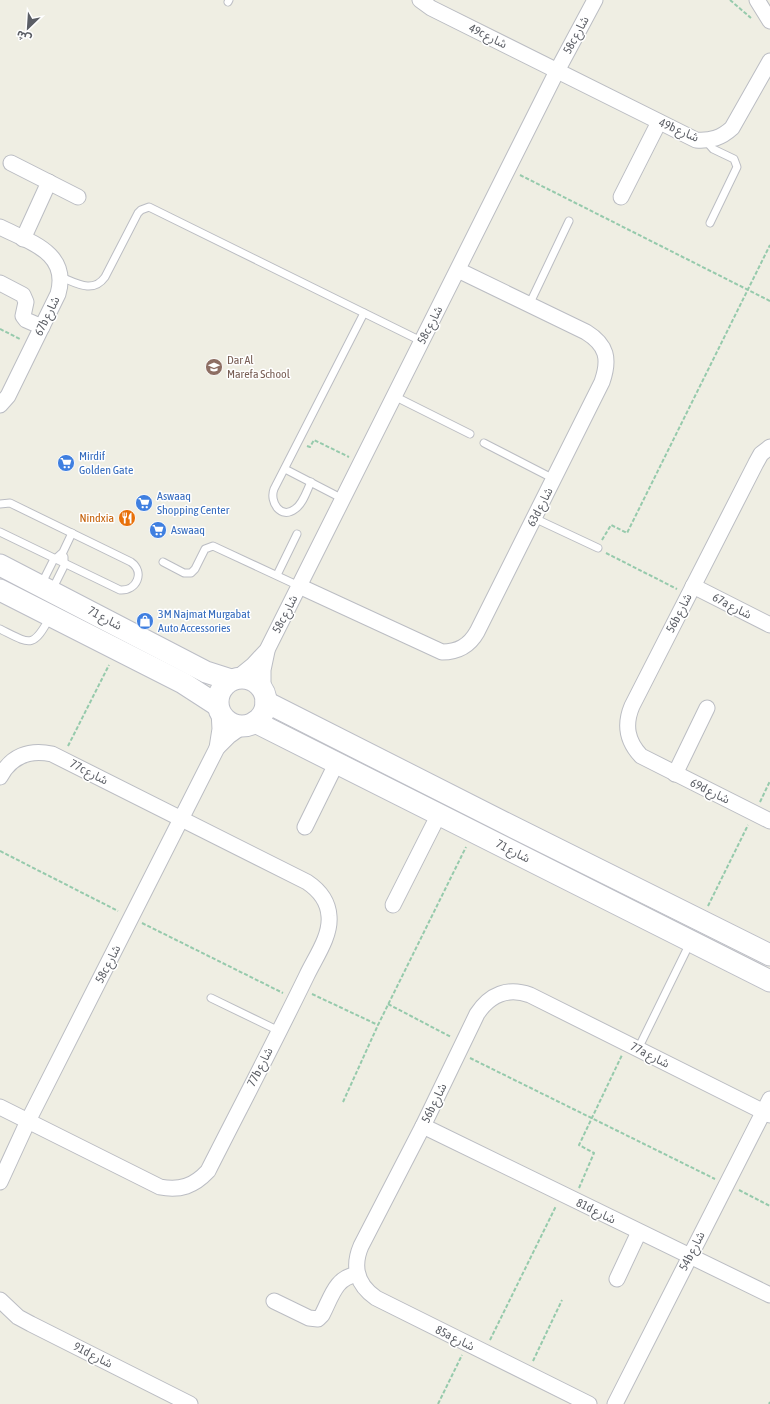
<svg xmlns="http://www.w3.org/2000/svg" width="770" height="1404" font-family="'Asap Condensed','Noto Sans Arabic',sans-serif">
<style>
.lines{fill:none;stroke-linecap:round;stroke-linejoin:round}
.lane-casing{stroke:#bbbdc3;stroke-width:9}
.street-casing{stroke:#bbbdc3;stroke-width:17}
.secondary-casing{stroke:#bcbec6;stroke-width:23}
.path{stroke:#96caac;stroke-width:2;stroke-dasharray:4 2;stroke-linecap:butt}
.lane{stroke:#fff;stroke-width:7}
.street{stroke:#fff;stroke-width:15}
.secondary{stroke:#fff;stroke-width:21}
.labels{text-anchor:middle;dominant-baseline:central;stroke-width:3;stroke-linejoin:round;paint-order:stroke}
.street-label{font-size:12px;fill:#5b5e65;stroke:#fff}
.education-label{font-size:12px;fill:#785e54;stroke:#fff;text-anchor:start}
.shop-label{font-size:12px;fill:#366cbe;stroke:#fff;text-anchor:start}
.food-label{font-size:12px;fill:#c56008;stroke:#fff;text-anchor:end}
</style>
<rect width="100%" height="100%" fill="#efeee3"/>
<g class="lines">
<g class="lane-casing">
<g id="lane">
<polyline points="228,2 229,0"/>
<polyline points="706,141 713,149 734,159 737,167 710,223"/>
<path d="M61,277C76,283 93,294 105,277L138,213L141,210L149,207L421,341"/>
<polyline points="529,305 569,221"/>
<polyline points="394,396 470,434"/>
<polyline points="484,443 554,479"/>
<polyline points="285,469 343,499"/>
<path d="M311,482C307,490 303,504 295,509C281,520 269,502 274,489L364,313"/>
<path d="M0,504L10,503L131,562C145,572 137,591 120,590L0,532"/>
<polyline points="534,518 598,548"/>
<polyline points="163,562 184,573 191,573 195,569 205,549 213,546 299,586"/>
<polyline points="277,575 297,534"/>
<polyline points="41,585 53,561 63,552 72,533"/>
<polyline points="52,590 64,566 64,557"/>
<path d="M0,629C30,644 33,649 50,617"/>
<polyline points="211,998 279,1031"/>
<polyline points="638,1049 690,943"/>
</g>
</g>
<g class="street-casing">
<g id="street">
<path d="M420,0L431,8L696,140C711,141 721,138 732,128L770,61"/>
<polyline points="757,0 770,21"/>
<polyline points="11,163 78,197"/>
<polyline points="621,197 659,122"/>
<path d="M0,227C29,242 70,252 58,294L8,396L0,405"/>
<polyline points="23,239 49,182"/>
<polyline points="0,283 23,295 26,302 23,316 26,320 42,327"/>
<path d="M770,447L761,454L756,463L632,706C624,725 627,741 641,756L770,821"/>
<path d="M299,586L442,652C458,652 469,646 477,632L602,382C610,359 607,345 586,332L458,270"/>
<polyline points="693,586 770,625"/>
<polyline points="237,678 253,665 267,650 557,71 595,0"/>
<polyline points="263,690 263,670 267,651"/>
<polyline points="217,748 220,729 219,711"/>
<polyline points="675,774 707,708"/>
<path d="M0,777C11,756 29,749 52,754L307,882C319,890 328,901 329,916C331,936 315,958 307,975C275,1041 241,1106 208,1171C194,1186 180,1191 160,1187L0,1107"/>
<polyline points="305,827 337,762"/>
<polyline points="393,905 439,814"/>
<polyline points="423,1126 770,1295"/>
<polyline points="0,1182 28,1121 217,748 229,736 243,726"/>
<polyline points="617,1279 639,1232"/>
<polyline points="0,1300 18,1317 31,1324 190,1404"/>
<path d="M274,1301L309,1318L318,1319L322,1315C331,1298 336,1276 357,1275"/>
<path d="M589,1404L376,1298C357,1285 352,1267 361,1246L423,1126L477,1014C490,994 508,987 530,995L770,1115"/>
<polyline points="615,1404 770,1099"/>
</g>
</g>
<g class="secondary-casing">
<g id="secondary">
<polyline points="0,565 206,672 231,680"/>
<polyline points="0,590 183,683 217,705"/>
<circle cx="242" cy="702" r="24"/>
<polyline points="266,702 503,822 770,955"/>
<polyline points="255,722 770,981"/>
</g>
</g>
<g class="path">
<polyline points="730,0 751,18"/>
<polyline points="520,175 770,301"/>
<polyline points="0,329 20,339"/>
<polyline points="307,446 310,447 314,440 349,457"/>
<polyline points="602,540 611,525 627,533 770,245"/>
<polyline points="606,553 677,589"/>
<polyline points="68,746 109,665"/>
<polyline points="760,802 770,781"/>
<polyline points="0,851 118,911"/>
<polyline points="708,906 748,825"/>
<polyline points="142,923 283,993"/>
<polyline points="312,994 378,1025"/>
<polyline points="388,1004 451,1037"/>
<polyline points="470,1058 715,1179"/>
<polyline points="343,1102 378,1025 466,847"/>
<polyline points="579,1188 594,1153 579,1145 622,1055"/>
<polyline points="739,1190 770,1206"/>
<polyline points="490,1340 556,1206"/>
<polyline points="533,1361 562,1300"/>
<polyline points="438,1404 462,1355"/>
<polyline points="769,1404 770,1402"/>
</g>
<use href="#lane" class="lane"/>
<use href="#street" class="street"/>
<use href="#secondary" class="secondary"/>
</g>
<defs>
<g id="school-disc" transform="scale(0.9)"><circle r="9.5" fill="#8d6e63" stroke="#fff"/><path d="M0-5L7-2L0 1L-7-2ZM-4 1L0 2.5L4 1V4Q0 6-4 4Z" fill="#fff"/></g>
<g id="supermarket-disc" transform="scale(0.9)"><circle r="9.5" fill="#3f7fe0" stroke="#fff"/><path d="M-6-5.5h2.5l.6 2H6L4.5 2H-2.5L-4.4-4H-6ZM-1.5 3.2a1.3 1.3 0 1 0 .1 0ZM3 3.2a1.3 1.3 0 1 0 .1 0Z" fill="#fff"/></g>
<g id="restaurant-disc" transform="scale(0.9)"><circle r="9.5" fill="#e8710a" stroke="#fff"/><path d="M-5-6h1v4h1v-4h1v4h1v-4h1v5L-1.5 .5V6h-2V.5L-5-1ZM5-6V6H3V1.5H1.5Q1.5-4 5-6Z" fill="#fff"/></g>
<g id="shop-disc" transform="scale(0.9)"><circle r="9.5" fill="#3f7fe0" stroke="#fff"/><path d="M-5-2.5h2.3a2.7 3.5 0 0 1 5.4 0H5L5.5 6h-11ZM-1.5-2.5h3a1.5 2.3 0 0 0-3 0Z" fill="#fff"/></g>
</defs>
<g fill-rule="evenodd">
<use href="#school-disc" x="214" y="367"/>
<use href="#supermarket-disc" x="66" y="463"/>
<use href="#supermarket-disc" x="144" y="503"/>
<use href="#restaurant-disc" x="127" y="518"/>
<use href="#supermarket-disc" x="158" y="530"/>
<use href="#shop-disc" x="145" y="621"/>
</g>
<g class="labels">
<g class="street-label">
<text transform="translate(576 35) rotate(-62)">58c شارع</text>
<text transform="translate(488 36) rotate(26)">49c شارع</text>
<text transform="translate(679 130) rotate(23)">49b شارع</text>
<text transform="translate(47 316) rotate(-64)">67b شارع</text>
<text transform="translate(430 325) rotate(-63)">58c شارع</text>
<text transform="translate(540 507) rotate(-63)">63d شارع</text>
<text transform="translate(732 606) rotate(27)">67a شارع</text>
<text transform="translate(679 613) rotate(-63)">56b شارع</text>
<text transform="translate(285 614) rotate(-63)">58c شارع</text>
<text transform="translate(105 618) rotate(28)">شارع 71</text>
<text transform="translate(89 772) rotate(27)">77c شارع</text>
<text transform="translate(710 791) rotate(26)">69d شارع</text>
<text transform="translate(513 851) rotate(27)">شارع 71</text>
<text transform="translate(108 964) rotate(-63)">58c شارع</text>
<text transform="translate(650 1055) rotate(27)">77a شارع</text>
<text transform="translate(260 1067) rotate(-63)">77b شارع</text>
<text transform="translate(434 1103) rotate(-64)">56b شارع</text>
<text transform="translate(596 1211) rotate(26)">81d شارع</text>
<text transform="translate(692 1251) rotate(-63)">54b شارع</text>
<text transform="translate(455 1338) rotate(26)">85a شارع</text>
<text transform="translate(93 1355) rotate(27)">91d شارع</text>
</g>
<g class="education-label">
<text x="227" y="360">Dar Al<tspan x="227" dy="14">Marefa School</tspan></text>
</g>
<g class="shop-label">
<text x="79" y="456">Mirdif<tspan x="79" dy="14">Golden Gate</tspan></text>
<text x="157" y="496">Aswaaq<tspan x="157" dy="14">Shopping Center</tspan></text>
<text x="171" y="530">Aswaaq</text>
<text x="158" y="614">3M Najmat Murgabat<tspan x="158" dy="14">Auto Accessories</tspan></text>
</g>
<g class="food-label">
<text x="114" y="518">Nindxia</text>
</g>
</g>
<g transform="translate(28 28) rotate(205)" stroke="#ffffff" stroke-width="3" paint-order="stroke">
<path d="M0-3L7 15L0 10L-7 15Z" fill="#5b5e65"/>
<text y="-6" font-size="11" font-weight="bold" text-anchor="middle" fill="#5b5e65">ش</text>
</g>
</svg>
